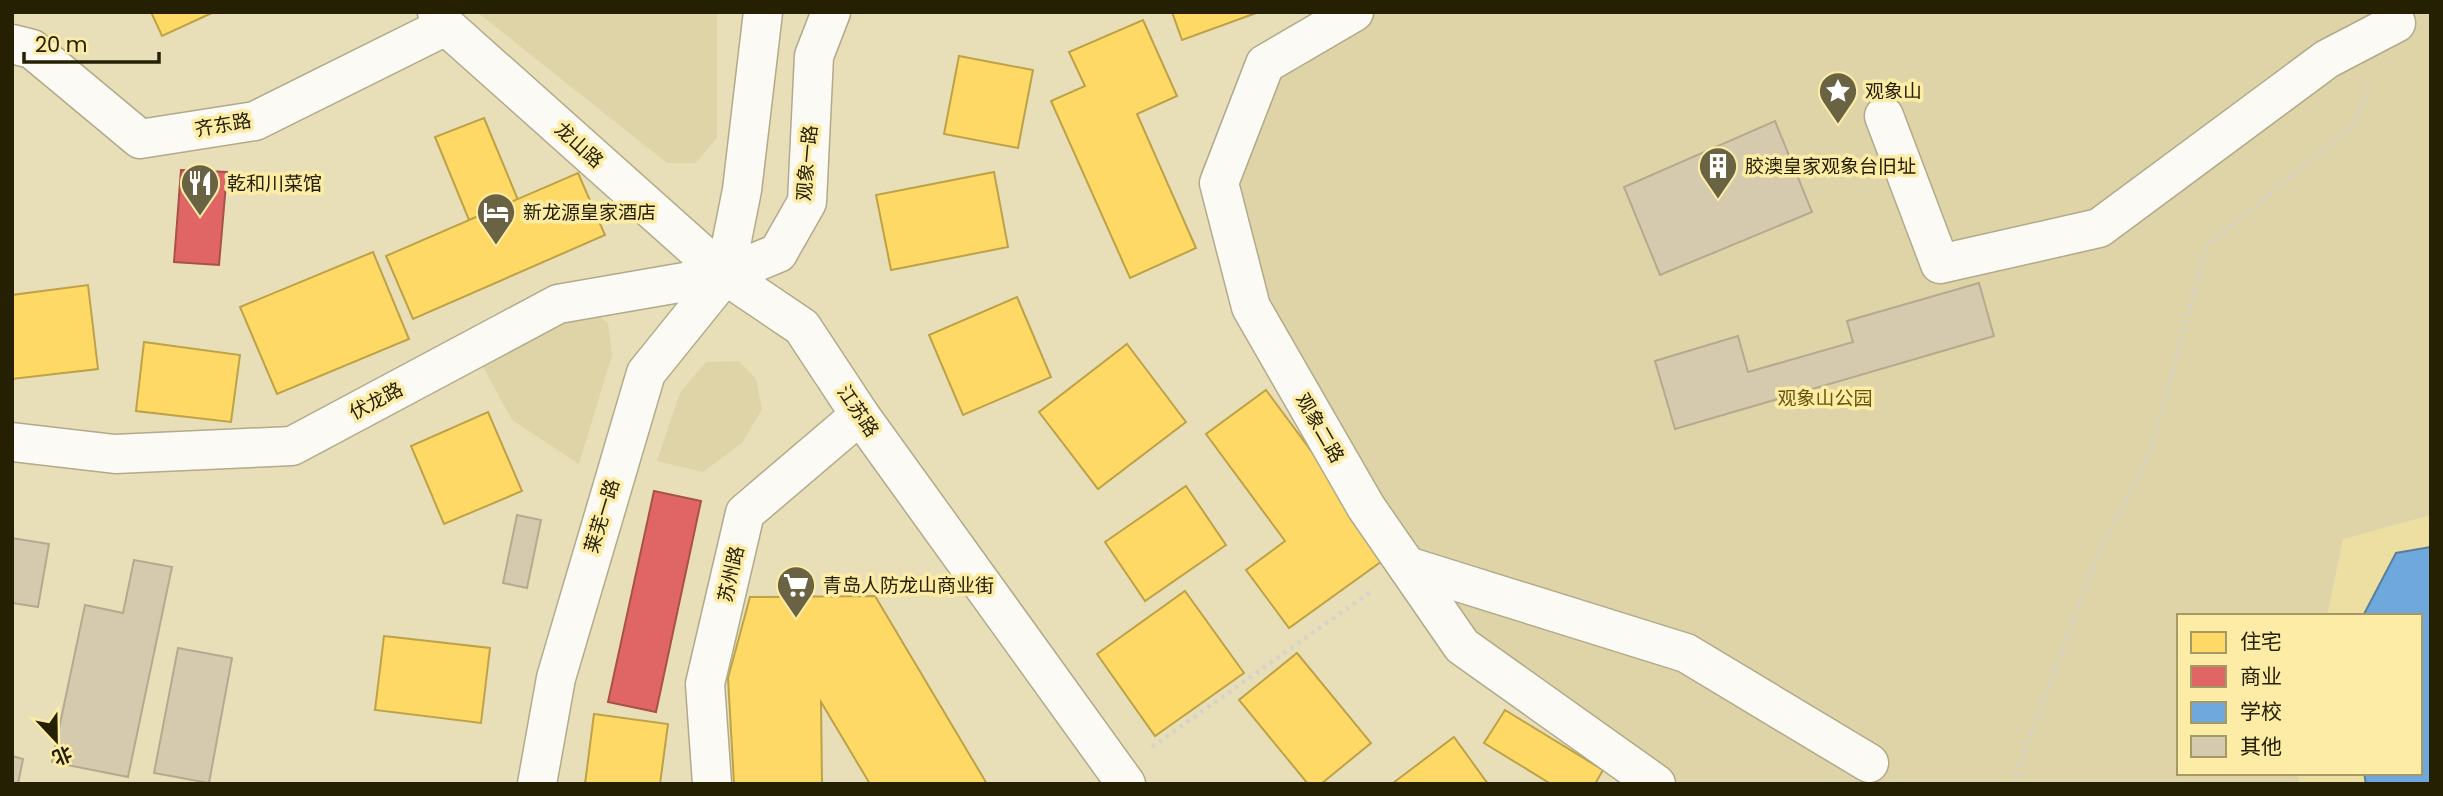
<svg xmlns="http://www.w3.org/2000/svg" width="2443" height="796" font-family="Poppins,'Noto Sans SC',sans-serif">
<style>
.built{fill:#eddfa2}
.green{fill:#ded4a7}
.homes{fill:#ffd966;stroke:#bea248;stroke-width:2}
.shops{fill:#e06666;stroke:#a85148;stroke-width:2}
.schools{fill:#6fa8dc;stroke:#597f9b;stroke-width:2}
.building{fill:#d5caad;stroke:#b5aa8d;stroke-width:2}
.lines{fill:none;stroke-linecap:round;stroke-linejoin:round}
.minor-casing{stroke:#b1aa8b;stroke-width:41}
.major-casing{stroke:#b1aa8b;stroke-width:41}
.path{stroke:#d6d3c7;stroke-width:4.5;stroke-dasharray:3.5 5;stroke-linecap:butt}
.minor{stroke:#fcfaf4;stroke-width:38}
.major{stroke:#fcfaf4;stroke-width:38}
.labels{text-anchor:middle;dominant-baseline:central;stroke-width:7;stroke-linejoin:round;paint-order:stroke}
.poi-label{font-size:19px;fill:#262003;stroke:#fceca5;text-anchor:start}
.street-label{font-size:19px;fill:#262003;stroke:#fceca5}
.park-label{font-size:19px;fill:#66570f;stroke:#fceca5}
</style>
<rect width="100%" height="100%" fill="#e8dfb9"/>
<polygon class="built" points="2431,515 2431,784 2300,784 2297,773 2420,773 2420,616 2327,616 2343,539"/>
<g class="green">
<polygon points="477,12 717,12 717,138 696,163 667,163"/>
<polygon points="1354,12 2431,12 2431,515 2343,539 2327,616 2179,616 2179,773 2297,773 2300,784 1656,784 1462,646 1251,307 1219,183 1265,64"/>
<polygon points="592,311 608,323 612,355 579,464 512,420 481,363 560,317"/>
<polygon points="739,361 756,379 762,409 742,443 703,472 657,461 680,393 706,362"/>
</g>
<g class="homes">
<polygon points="151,12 214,12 162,36"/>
<polygon points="1172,12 1259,12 1182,40"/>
<polygon points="1143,20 1177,96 1137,114 1196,248 1130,278 1051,101 1085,86 1069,52"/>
<polygon points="959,56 1033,70 1018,148 944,134"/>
<polygon points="484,118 518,200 469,220 435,137"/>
<polygon points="994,172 1008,247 891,270 876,195"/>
<polygon points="578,173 605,235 413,319 386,256"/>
<polygon points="373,252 409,339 277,394 240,307"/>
<polygon points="88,285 98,369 12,379 12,295"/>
<polygon points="1017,297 1051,377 963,415 929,335"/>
<polygon points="144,342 240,355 231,422 136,411"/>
<polygon points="1127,344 1186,422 1098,489 1039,412"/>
<polygon points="1266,390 1389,556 1289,628 1246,570 1285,541 1206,434"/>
<polygon points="488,412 522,491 444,524 411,446"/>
<polygon points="1186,486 1226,545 1145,601 1105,542"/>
<polygon points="1185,591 1244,673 1155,736 1097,654"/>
<polygon points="875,596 987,784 870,784 821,702 822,784 734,784 728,678 750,597"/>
<polygon points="384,636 490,648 481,723 375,710"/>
<polygon points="1297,653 1371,743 1321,784 1308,784 1239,700"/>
<polygon points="1505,710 1603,770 1595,784 1551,784 1484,743"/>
<polygon points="594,714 668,724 660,784 585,784"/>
<polygon points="1454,737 1488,784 1394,784 1393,783"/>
</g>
<g class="shops">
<polygon points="181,170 227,172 219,265 174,262"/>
<polygon points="654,491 701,501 656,712 608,702"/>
</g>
<polygon class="schools" points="2431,547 2431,784 2366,784 2364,773 2420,773 2420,616 2363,616 2396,553"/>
<g class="building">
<polygon points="1775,121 1812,212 1660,275 1624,187"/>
<polygon points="1979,283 1994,336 1675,429 1655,361 1738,336 1748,372 1853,342 1847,321"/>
<polygon points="517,515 541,520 527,588 503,583"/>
<polygon points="12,538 49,544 38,607 12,603"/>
<polygon points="134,560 172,567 128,777 52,762 85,605 123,613"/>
<polygon points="178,648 232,658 209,783 154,773"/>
<polygon points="12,756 23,759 18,784 12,784"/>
</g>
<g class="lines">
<g class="minor-casing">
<g id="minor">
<polyline points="437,12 446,26 725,275 802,327 860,415 1126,784"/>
<polyline points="1354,12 1265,64 1219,183 1251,307 1366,507 1462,646 1656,784"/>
<polyline points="12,44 32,49 140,139 255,121 446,26"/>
<polyline points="1884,116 1940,264 2099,228 2327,59 2396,23"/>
<polyline points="12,442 115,454 292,446 558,304 725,275 778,253 807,202 814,56 831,12"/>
<polyline points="1407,566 1686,653 1869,763"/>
<polyline points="712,784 705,684 745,513 860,415"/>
</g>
</g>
<g class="major-casing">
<polyline id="major" points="537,784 556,678 646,373 725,275 742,190 763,12"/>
</g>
<g class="path">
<polyline points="1152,747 1373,590"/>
<polyline points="2013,784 2100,549 2149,457 2207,245 2354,124 2370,86"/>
</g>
<use href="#minor" class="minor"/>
<use href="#major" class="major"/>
</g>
<defs>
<g id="sight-pin" transform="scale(2.0125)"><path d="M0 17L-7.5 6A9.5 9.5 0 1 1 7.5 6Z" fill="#6a6343" stroke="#fceca5"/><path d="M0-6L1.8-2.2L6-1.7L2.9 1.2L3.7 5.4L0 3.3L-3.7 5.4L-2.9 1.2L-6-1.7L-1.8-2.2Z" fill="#fff"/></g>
<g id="building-pin" transform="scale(2.0125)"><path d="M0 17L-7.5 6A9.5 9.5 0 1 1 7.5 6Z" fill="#6a6343" stroke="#fceca5"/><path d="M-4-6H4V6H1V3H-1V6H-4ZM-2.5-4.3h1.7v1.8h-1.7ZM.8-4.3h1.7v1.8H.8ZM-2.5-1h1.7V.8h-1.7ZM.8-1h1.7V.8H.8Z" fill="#fff"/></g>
<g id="restaurant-pin" transform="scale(2.0125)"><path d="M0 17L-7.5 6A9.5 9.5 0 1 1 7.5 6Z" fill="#6a6343" stroke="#fceca5"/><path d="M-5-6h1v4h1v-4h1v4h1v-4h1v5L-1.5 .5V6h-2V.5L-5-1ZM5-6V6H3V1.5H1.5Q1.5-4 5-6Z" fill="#fff"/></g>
<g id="hotel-pin" transform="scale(2.0125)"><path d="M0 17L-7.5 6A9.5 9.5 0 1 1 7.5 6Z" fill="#6a6343" stroke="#fceca5"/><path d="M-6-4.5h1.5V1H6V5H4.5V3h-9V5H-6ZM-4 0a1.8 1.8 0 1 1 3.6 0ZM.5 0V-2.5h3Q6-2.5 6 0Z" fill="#fff"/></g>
<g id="supermarket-pin" transform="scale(2.0125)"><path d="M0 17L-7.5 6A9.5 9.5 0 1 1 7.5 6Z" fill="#6a6343" stroke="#fceca5"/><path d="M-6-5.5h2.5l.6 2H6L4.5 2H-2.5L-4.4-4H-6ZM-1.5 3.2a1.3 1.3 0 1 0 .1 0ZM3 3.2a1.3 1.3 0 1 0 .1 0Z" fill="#fff"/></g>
</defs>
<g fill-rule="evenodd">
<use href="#sight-pin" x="1838" y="91"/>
<use href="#building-pin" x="1718" y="166"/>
<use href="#restaurant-pin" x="200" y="183"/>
<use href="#hotel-pin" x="496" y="212"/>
<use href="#supermarket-pin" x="796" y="585"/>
</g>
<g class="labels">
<g class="poi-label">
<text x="1865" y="91">观象山</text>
<text x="1745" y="166">胶澳皇家观象台旧址</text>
<text x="227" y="183">乾和川菜馆</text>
<text x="523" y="212">新龙源皇家酒店</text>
<text x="823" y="585">青岛人防龙山商业街</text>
</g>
<g class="street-label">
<text transform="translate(223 125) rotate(-10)">齐东路</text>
<text transform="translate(579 145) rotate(42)">龙山路</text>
<text transform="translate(807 163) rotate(-85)">观象一路</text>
<text transform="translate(376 401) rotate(-28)">伏龙路</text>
<text transform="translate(858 411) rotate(56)">江苏路</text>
<text transform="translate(1320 428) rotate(60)">观象二路</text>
<text transform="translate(602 516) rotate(-73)">莱芜一路</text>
<text transform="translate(731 574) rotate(-77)">苏州路</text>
</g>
<g class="park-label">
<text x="1825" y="398">观象山公园</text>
</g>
</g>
<rect width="2443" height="796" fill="none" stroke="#262003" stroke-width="28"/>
<rect x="2177" y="614" width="245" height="161" fill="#fceca5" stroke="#a69a64" stroke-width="2"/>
<rect x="2191" y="632" width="35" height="21" fill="#ffd966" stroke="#a69a64" stroke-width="2"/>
<text x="2240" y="649" font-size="21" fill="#262003">住宅</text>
<rect x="2191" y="666" width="35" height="21" fill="#e06666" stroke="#a69a64" stroke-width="2"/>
<text x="2240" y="684" font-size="21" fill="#262003">商业</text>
<rect x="2191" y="702" width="35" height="21" fill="#6fa8dc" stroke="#a69a64" stroke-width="2"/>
<text x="2240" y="719" font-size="21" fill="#262003">学校</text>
<rect x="2191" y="736" width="35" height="21" fill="#d5caad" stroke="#a69a64" stroke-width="2"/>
<text x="2240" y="754" font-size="21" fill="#262003">其他</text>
<g transform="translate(56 740) rotate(158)" stroke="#fceca5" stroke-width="5" paint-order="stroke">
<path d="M0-5L12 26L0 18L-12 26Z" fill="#262003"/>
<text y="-10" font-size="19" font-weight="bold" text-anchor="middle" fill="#262003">北</text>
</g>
<path d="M24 52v10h135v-10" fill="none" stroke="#262003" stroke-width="3.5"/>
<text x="35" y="52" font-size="21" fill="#262003" stroke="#fceca5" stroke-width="5" paint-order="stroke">20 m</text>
</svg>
